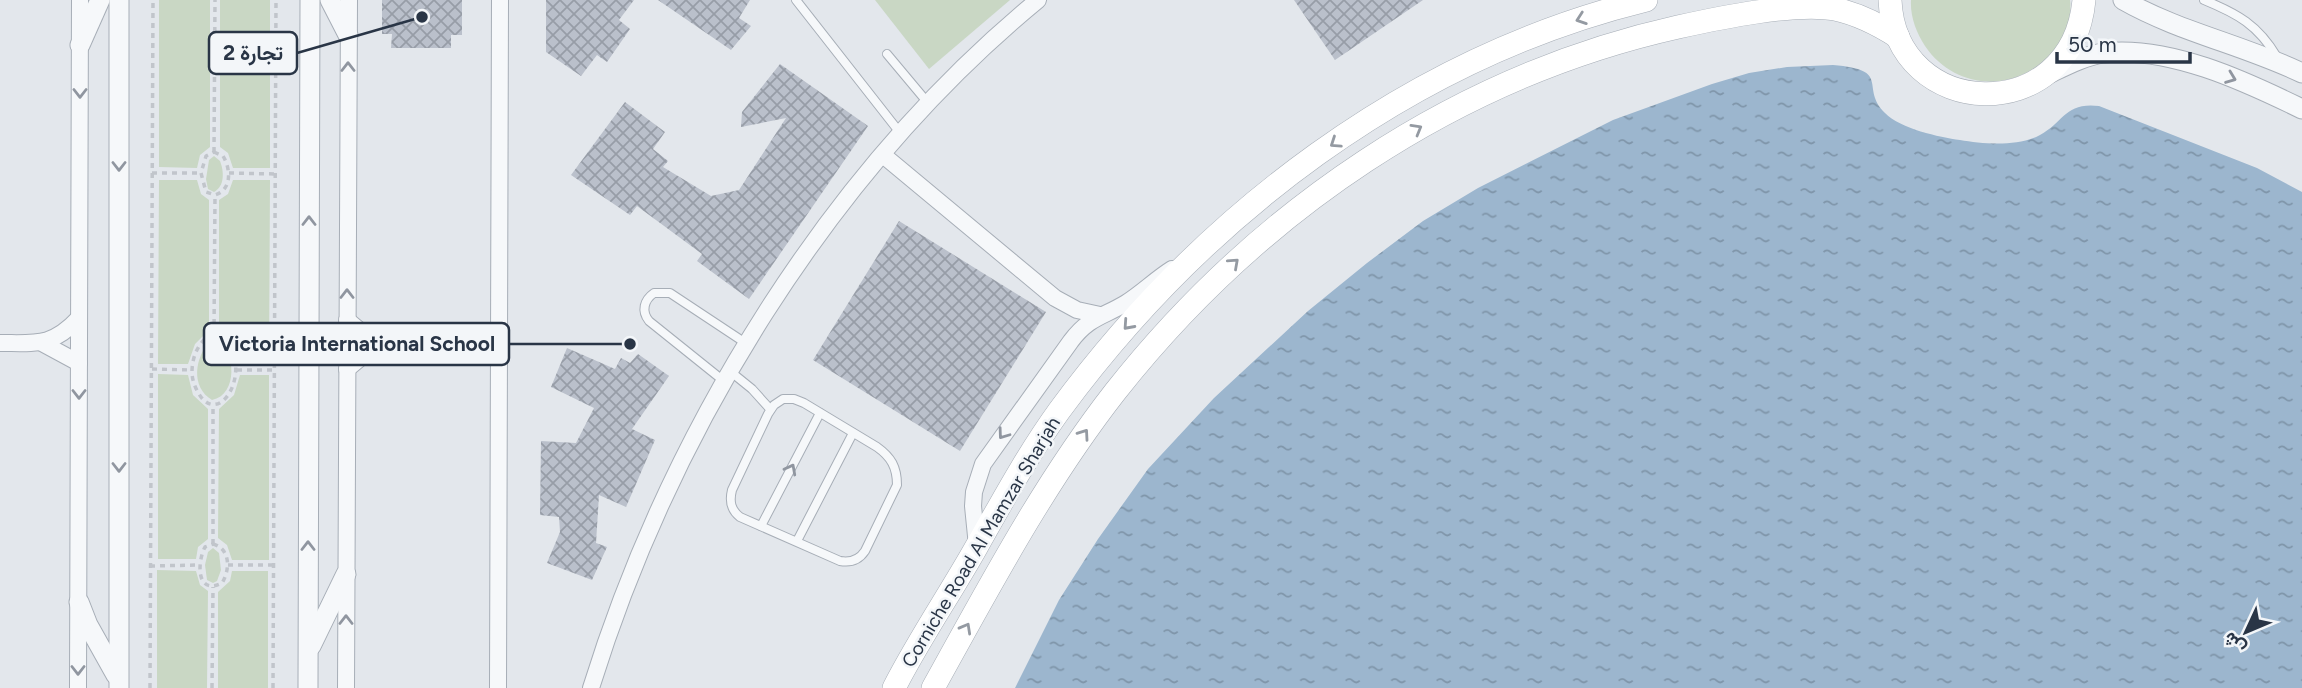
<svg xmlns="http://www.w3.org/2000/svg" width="2302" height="688" font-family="Figtree,Vazirmatn,sans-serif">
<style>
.grass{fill:#c9d7c4}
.water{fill:url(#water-ripples)}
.building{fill:url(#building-cross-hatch)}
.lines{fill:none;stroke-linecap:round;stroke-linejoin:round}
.service-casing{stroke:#a7aeb7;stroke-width:10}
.minor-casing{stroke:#a7aeb7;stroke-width:18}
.tertiary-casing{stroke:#a7aeb7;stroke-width:21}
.secondary-casing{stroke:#a7aeb7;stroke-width:24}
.path{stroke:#c1c5cb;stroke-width:3.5;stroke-dasharray:5 5;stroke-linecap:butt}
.service{stroke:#f6f8fa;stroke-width:8}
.minor{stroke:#f6f8fa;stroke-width:16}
.tertiary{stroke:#f6f8fa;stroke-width:19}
.secondary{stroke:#fff;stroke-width:23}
.oneway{stroke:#949aa2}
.oneway2{stroke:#9096a0}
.labels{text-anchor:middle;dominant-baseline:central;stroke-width:5;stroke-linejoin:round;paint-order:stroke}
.street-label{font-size:19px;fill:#293546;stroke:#f3f6f9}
.leader{fill:none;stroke:#293546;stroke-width:2.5}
.callout-dot{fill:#293546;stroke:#f3f6f9;stroke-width:2.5}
.callout{fill:#f3f6f9;stroke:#293546;stroke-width:2.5}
.callout-label{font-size:21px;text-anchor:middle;font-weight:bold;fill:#293546}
</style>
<defs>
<pattern id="water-ripples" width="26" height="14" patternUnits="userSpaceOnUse" patternTransform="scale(1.75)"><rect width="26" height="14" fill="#9cb6ce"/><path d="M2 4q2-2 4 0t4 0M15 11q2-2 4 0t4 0" fill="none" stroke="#7f95a9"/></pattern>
<pattern id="building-cross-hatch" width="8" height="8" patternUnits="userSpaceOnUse" patternTransform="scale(1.75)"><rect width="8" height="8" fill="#bac0cb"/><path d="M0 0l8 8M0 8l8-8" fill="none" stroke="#979da7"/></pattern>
</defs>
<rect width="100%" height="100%" fill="#e3e7ec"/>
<g class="grass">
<polygon points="159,0 210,0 210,147 200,155 197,168 159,167"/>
<polygon points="220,0 270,0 270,168 233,168 228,153 220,147"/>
<polygon points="875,0 1010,0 929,69"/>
<path d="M1911,0H2070C2072,14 2067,30 2060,41C2029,92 1959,96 1925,46C1916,32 1910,16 1911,0Z"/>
<path d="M214,156L220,161C224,171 225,186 214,192L208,189L206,179L209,160Z"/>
<polygon points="159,180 197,180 201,194 209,200 209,330 195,344 188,364 158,364"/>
<path d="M233,180H270L269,365L240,364C240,348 234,337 219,330V200L228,194Z"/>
<path d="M217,340C236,351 238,395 212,400C190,387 195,357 210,341Z"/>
<polygon points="158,374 188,375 193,395 208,409 208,539 198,547 196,559 158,559"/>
<polygon points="240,375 269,375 269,560 232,560 227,545 218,538 219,409 234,395"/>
<polygon points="213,548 219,553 221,570 217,581 213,583 207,580 205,565 208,552"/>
<polygon points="157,570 196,571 200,585 208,591 207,688 157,688"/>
<polygon points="232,571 268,571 268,688 218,688 218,592 230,581"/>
</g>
<path class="water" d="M1833,65C1893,70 1859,87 1885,113C1901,129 1939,137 1960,140C1983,144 2018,147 2040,135C2064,122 2065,102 2099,106L2257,168L2302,192V688H1015L1059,600L1098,539L1148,469L1214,398L1308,311L1367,263L1423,221L1478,188L1613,120L1712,84L1749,73L1787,67Z"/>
<g class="building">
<polygon points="382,0 462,0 462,35 451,35 451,48 391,48 392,34 382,34"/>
<polygon points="546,0 634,0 619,20 630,29 607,62 597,55 581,76 546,52"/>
<polygon points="658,0 750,0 739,18 751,26 731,50"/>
<polygon points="1294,0 1423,0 1335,60"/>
<polygon points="780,64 868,126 749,299 697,261 702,254 637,206 630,215 571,175 625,102 665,132 653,149 668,161 663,167 711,196 739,190 786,118 741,127 742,112"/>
<polygon points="899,221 1046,312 960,451 813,360"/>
<polygon points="567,348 615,369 621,358 630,363 638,354 669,376 632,429 655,440 626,507 599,495 596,543 607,547 592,580 547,563 560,532 559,517 540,515 541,441 576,443 594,408 551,387"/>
</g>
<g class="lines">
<g class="service-casing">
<g id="service">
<polyline points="796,0 901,134"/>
<path d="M2204,0C2238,14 2258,25 2277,57"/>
<polyline points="887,54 928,103"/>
<polyline points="731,372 752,389 770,409"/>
<path d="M725,382L649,321C641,311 644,300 654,293H670L747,344"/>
<path d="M783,399H794L804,403L877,447C891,457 897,467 897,485L865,551C859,560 851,563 840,561L740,517C731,510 729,502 732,490L768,414L774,405Z"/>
<polyline points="761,526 820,413"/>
<polyline points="797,541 853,433"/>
</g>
</g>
<g class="minor-casing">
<g id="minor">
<polyline points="883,155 1055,298 1077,310 1100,315"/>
<polyline points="347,320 365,335 386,344 499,342"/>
<path d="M0,343C36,343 52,347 79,318"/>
<polyline points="42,343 79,363"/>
<polyline points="347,369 365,354 386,344"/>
<path d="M977,546L973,506L974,492L983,464L1071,341C1089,317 1103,317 1126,303C1142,293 1156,279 1172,269"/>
<polyline points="78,688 80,0"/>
<polyline points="346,688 349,0"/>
<polyline points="498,688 500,0"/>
<path d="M591,688C671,430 829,172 1038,0"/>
</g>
</g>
<g class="tertiary-casing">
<g id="tertiary">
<polyline points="330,0 348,35"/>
<path d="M2123,0C2179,32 2244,45 2302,73"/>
<polyline points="80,45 100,0"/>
<path d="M2048,74C2065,66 2084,56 2103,53C2168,45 2245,81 2302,109"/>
<polyline points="79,602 88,625 116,675"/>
<polyline points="311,646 346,574"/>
<polyline points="119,688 119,0"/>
<polyline points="308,688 310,0"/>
</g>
</g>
<g class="secondary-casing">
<g id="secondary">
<path d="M1890,0C1895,121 2072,129 2084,0"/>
<path d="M894,688C919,639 950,594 977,546C1003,500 1028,454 1059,411C1203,215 1409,58 1646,0"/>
<path d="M933,688C989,587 1044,483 1115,392C1257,212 1454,77 1678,27C1719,18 1794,2 1835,9C1858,14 1878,24 1898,37"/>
</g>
</g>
<g class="path">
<polyline points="214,152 215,0"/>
<path d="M214,152L223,156C231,169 232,190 215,195L206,192L201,173L206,156Z"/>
<polyline points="152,173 201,173"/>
<polyline points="229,173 275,174"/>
<polyline points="214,334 215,195"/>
<path d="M217,334C257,359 224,427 201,397C196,390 192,381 192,372C192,357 198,343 210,335Z"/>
<polyline points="152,369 192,370"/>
<polyline points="237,370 274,370"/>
<polyline points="213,544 213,406"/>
<path d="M213,544C231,549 230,570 222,583C196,596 197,562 205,547Z"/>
<polyline points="228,565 274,565"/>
<polyline points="150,566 200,565"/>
<polyline points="150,688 153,0"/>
<polyline points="212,688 213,587"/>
<polyline points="273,688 276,0"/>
</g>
<use href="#service" class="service"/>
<use href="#minor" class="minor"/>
<use href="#tertiary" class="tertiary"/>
<use href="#secondary" class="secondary"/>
</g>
<defs><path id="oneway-chevron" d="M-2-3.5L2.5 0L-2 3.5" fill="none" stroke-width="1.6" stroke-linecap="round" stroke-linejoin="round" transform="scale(1.75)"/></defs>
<g class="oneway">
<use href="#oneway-chevron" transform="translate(1581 19) rotate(161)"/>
<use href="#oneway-chevron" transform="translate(1417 129) rotate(-30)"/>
<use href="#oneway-chevron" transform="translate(1335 143) rotate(146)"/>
<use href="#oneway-chevron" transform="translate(1234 263) rotate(-42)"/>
<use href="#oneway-chevron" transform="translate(1128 325) rotate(132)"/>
<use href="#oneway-chevron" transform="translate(1084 434) rotate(-55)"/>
<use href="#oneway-chevron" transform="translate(966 628) rotate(-61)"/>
</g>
<g class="oneway2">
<use href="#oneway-chevron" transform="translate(348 67) rotate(-90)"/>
<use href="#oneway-chevron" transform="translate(2231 78) rotate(21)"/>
<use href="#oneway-chevron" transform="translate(80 93) rotate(90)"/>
<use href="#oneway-chevron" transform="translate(119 166) rotate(90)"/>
<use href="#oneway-chevron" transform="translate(309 221) rotate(-90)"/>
<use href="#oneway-chevron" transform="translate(347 294) rotate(-90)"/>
<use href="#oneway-chevron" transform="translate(79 394) rotate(90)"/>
<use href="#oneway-chevron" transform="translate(1003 434) rotate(126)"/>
<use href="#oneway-chevron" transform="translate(119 467) rotate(90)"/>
<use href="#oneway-chevron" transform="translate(791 469) rotate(-62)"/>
<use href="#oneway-chevron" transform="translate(308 546) rotate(-90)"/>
<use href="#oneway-chevron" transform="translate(346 620) rotate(-90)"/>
<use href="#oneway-chevron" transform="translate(78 670) rotate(90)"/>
</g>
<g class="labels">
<g class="street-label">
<text transform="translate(981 542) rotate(-59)">Corniche Road Al Mamzar Sharjah</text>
</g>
</g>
<path class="leader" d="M422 17L297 53M630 344L509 344"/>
<g class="callout-dot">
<circle cx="422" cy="17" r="7"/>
<circle cx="630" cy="344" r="7"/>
</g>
<g class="callout">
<rect x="209" y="32" width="88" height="42" rx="7"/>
<rect x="204" y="323" width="305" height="42" rx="7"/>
</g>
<g class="callout-label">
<text x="253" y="60">تجارة 2</text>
<text x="357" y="351">Victoria International School</text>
</g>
<g transform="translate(2246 632) rotate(226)" stroke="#f3f6f9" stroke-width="5" paint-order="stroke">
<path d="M0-5L12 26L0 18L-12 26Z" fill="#293546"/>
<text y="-10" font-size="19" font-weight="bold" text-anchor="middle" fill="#293546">ش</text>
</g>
<path d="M2057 52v10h133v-10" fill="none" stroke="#293546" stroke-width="3.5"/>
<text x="2068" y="52" font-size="21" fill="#293546" stroke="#f3f6f9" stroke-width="5" paint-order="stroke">50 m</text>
</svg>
